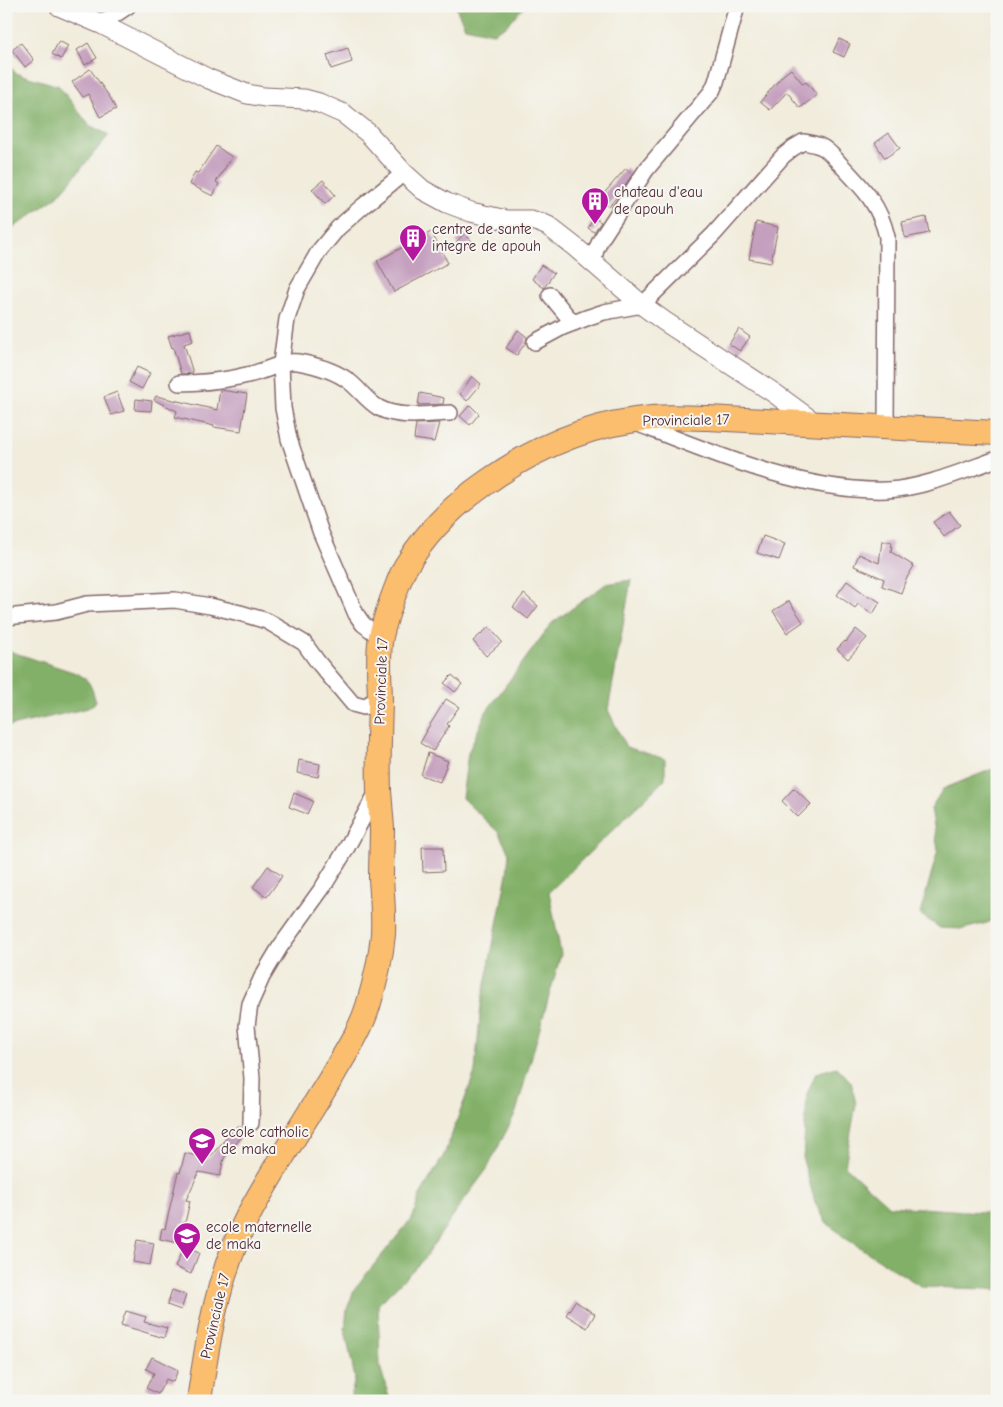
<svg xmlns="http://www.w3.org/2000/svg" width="1003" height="1407" font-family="'Comic Neue',sans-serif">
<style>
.forest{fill:#82b068;stroke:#66684a}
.building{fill:#c49fbe}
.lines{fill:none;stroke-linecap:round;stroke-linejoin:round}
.minor-casing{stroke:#846769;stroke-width:18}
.tertiary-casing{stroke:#846769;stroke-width:21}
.primary-casing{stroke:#846769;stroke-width:26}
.minor{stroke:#fff;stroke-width:15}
.tertiary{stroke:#fff;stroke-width:19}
.primary{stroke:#fabe6e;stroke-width:24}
.labels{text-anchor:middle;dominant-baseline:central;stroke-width:4;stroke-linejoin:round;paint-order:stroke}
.poi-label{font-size:15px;fill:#4a1f2b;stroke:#f6f6f2;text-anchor:start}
.street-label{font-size:15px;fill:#4a1f2b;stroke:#f6f6f2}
</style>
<rect width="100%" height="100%" fill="#f6f6f2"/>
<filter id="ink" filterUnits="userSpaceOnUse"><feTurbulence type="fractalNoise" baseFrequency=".02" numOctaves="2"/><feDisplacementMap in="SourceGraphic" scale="10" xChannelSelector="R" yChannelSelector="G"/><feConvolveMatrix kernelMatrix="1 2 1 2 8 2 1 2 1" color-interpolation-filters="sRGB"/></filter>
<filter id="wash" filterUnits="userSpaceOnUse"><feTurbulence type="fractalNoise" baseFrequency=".0096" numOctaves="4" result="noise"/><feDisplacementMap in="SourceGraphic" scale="20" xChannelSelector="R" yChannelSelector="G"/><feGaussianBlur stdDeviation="1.12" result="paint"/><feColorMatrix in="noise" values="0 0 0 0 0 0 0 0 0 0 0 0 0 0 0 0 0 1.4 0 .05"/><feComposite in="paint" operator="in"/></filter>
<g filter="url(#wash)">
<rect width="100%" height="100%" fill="#f1ecdb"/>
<g class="forest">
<polygon points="456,6 526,6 520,11 506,26 493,33 465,27 456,8"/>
<polygon points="6,60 15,73 59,86 89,125 109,135 58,196 6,233"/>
<polygon points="631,580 608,710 626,747 665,759 665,779 549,892 561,954 516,1112 487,1169 461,1204 423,1260 378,1305 380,1366 390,1401 350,1401 355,1378 345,1330 347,1309 355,1288 413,1217 420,1195 444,1155 475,1072 481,1005 507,874 509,853 498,832 462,798 468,753 486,712 552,623 606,584"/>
<path d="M6,650L76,673C91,680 91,687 96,702L88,708L80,710L6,727Z"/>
<polygon points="997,767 997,918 987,923 963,929 940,928 920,914 938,850 931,808 943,789"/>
<polygon points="837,1067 851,1082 856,1104 845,1166 889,1206 997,1213 997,1291 990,1289 922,1287 845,1238 826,1222 815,1202 803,1160 807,1094 816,1073"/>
</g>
<g id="blocks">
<g class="building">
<polygon points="839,39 850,44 844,57 833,52"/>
<polygon points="59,41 68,46 61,59 52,54"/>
<polygon points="21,43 34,60 25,67 12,50"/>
<polygon points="88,43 97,58 85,65 77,50"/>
<polygon points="348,48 352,62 331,69 327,55"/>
<polygon points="90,69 111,99 116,109 100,117 88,94 83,97 72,82"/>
<polygon points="791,69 803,84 806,82 817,95 800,108 787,92 770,110 760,102 783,75"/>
<polygon points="889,133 900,148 885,158 875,143"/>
<polygon points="216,146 232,157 216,182 219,184 213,196 189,184 195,172 198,173"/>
<polygon points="626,168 632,175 619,194 609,206 600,198"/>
<polygon points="323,180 335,195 325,204 312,189"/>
<polygon points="926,217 929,233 905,238 902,222"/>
<polygon points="594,218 601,222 594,232 588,228"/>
<polygon points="756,222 778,227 771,263 749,259"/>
<polygon points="431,232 448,263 394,292 377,261"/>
<polygon points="464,234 472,241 464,249 456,242"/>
<polygon points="541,265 554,273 544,288 532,279"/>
<polygon points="739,329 750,337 740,351 729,344"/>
<polygon points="190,330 193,341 184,344 193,373 181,374 173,347 172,348 168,336"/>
<polygon points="518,330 527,337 526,342 517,355 506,348"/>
<polygon points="137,367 150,373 142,389 129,382"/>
<polygon points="472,376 481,384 467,401 460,394"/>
<polygon points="220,390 247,394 241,431 213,427 214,426 175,417 177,411 154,400 156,396 217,410"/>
<polygon points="117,392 124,411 111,415 104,397"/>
<polygon points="420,393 444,398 443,404 418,405"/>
<polygon points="136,399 152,401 151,411 135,410"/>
<polygon points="470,405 479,414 470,425 460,416"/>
<polygon points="439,423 434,442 414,439 416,424"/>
<polygon points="949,511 960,525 944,537 933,522"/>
<polygon points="763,536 785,544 779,560 757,553"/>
<polygon points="882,541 892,542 891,552 914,566 906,579 901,593 882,586 884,579 854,566 859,554 879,563"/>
<polygon points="847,581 869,597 870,596 880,602 873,614 858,604 855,608 837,595"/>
<polygon points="524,594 538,606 528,619 513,607"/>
<polygon points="789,601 803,622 787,633 773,611"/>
<polygon points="489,627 502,642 486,656 473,641"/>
<polygon points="856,629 867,638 848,659 837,649 845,641 846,642"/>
<polygon points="452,675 462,684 455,692 444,683"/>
<polygon points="446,699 459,707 447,724 449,726 433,751 420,743 427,731 426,731"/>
<polygon points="428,753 448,761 440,782 421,775"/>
<polygon points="299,760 320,764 318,777 297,773"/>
<polygon points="794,788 811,804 798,817 782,801"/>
<polygon points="294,793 313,801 307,814 289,807"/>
<polygon points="422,847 443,847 444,871 423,872"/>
<polygon points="268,866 282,876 267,897 253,887"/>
<polygon points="237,1126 245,1133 224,1158 220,1176 199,1172 186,1200 190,1201 185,1223 182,1223 179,1243 160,1239 162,1228 165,1229 178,1172 180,1173 185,1153 208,1159"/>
<polygon points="137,1240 154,1243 150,1265 133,1262"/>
<polygon points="184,1246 199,1253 191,1274 175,1267"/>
<polygon points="172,1290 186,1295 181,1310 167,1305"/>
<polygon points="575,1301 595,1314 587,1328 566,1315"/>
<polygon points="126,1311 146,1317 144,1322 167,1328 164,1338 121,1325"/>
<polygon points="152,1357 178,1370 173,1382 166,1379 158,1394 146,1388 154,1373 146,1369"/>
</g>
</g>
</g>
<g filter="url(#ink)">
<use href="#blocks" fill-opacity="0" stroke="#846769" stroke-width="1"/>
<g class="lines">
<g class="minor-casing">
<g id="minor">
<polyline points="101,24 128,6"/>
<polyline points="593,262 596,250 601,239 646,170 712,91 716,82 737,6"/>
<polyline points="550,295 573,323"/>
<path d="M535,342L563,327L589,317L604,312L642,305L714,234L783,156L793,148L803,142C810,143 816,144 822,147C830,151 835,159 842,166C863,188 880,205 887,237L886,427"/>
<path d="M179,383C199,383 219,381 239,377C246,375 254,374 261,371C273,368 285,360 298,362C315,365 336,371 350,382C360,390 368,402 379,408C400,419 427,414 450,413"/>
<path d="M636,423C712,453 805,493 887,490C924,488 963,471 997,459"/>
<polyline points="6,617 56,612 87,604 175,600 210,606 240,613 267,621 304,643 317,661 353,704 364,707 380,697"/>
<polyline points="381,638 363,624 356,614 321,533 289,439 283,408 281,363 287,319 297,289 319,251 338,228 363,206 404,173"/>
<polyline points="251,1123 252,1078 247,1026 250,1004 262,977 280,947 323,887 345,851 377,792"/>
</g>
</g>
<g class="tertiary-casing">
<polyline id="tertiary" points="59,6 101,24 209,79 247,94 264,97 304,99 319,103 344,114 368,133 404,173 423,190 447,203 471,212 506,220 531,220 541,223 548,226 575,247 642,305 664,321 774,393 815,423"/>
</g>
<g class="primary-casing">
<path id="primary" d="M199,1401C208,1337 218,1274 248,1216C273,1169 303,1124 331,1078C344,1055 360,1032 368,1006C375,983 381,958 383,934C384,915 382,896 381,878C381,861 382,845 382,828C381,816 380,804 379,791C378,762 379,733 380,704C380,682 377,658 381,636C385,620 390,604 396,589C399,581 402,573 406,566C426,533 455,504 487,482C536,447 592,423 652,418C671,416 690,418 708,418L997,433"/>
</g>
<use href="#minor" class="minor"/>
<use href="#tertiary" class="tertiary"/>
<use href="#primary" class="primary"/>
</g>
</g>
<defs>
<g id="building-pin" transform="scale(1.4375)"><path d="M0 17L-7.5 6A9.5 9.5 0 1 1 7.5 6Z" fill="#b5179e" stroke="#f6f6f2"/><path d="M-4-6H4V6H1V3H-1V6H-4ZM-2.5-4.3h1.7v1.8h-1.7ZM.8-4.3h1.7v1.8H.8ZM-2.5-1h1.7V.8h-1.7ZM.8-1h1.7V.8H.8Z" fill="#fff"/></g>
<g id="school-pin" transform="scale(1.4375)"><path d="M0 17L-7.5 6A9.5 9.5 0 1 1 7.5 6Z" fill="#b5179e" stroke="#f6f6f2"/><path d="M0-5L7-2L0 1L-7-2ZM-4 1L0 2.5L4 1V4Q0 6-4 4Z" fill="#fff"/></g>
</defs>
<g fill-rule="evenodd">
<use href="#building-pin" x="595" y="201"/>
<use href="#building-pin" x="413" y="238"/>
<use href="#school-pin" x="202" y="1141"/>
<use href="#school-pin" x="187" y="1236"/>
</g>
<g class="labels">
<g class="poi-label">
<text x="614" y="192">chateau d'eau<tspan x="614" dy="17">de apouh</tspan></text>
<text x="432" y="229">centre de sante<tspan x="432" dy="17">integre de apouh</tspan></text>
<text x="221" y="1132">ecole catholic<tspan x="221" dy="17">de maka</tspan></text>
<text x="206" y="1227">ecole maternelle<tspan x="206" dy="17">de maka</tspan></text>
</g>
<g class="street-label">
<text transform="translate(686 420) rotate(-1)">Provinciale 17</text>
<text transform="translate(381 681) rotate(-88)">Provinciale 17</text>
<text transform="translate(215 1316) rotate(-77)">Provinciale 17</text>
</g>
</g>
<rect width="1003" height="1407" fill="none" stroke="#f6f6f2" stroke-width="25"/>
</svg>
